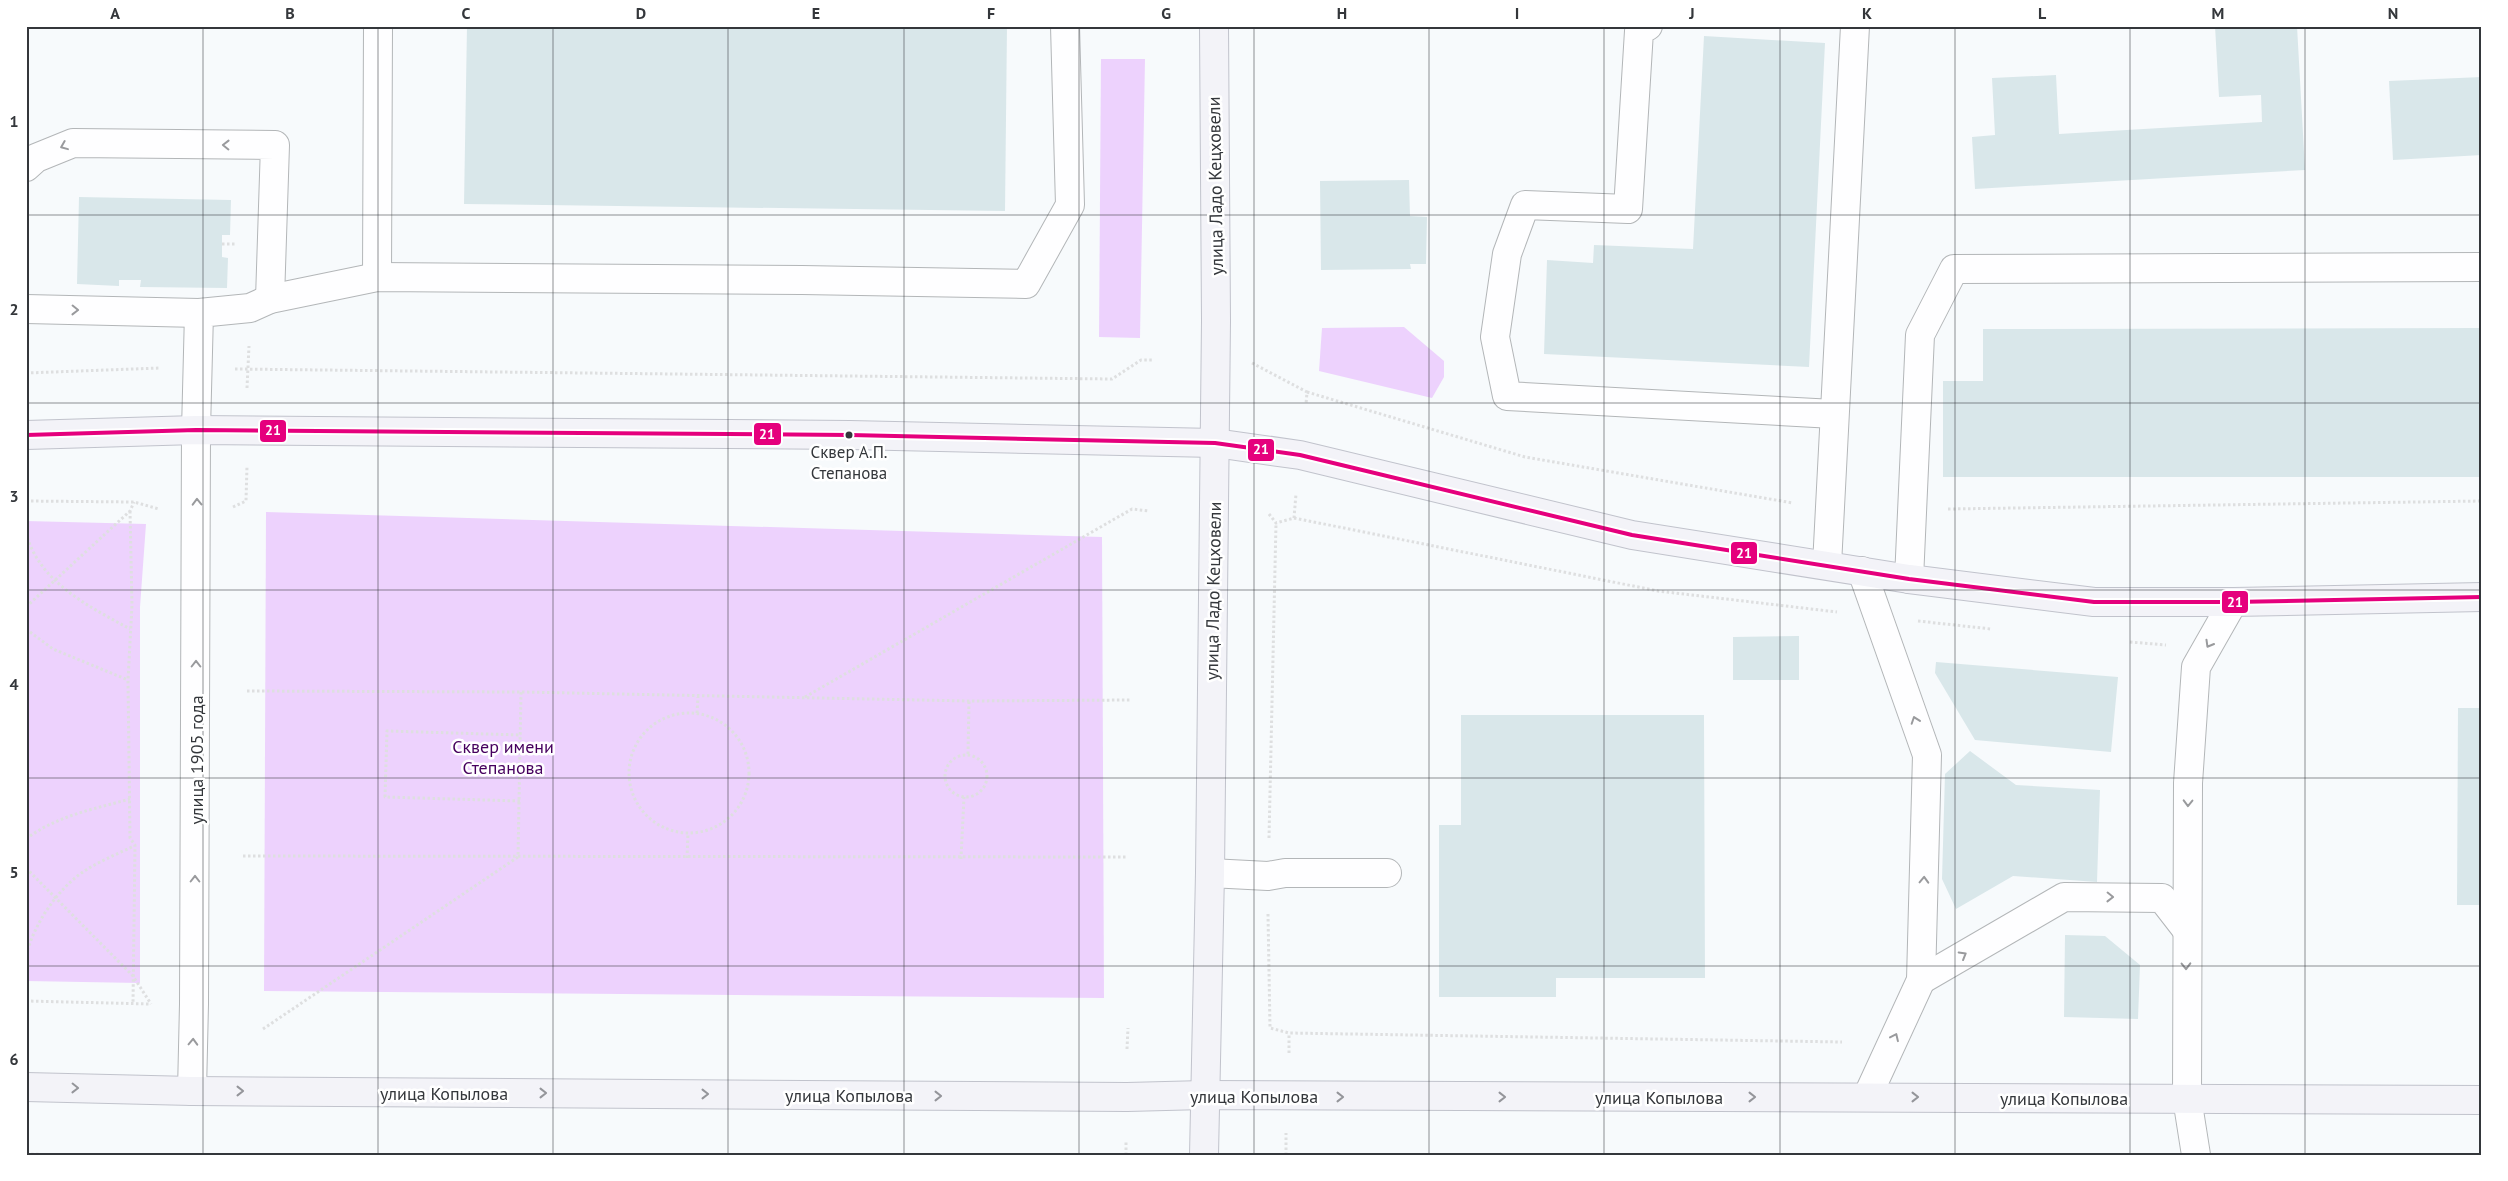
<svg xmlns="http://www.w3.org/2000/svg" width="2508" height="1181" font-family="'PT Sans',sans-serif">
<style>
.green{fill:#edd2fd}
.building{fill:#d9e7ea}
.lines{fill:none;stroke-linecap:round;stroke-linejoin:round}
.minor-casing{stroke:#b3b6b8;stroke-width:30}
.major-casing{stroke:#c1c3cc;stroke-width:30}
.path{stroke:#dedfe0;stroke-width:3;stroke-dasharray:2.5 2.5;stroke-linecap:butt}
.minor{stroke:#fefeff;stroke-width:28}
.major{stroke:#f3f3f8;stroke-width:28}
.bus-1-casing{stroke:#fff;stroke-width:8}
.bus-1{stroke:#e5007d;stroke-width:4}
.oneway{stroke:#999a9d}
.oneway2{stroke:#94959a}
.grid{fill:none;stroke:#34373b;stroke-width:1;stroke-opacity:0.55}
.bus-dot{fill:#34373b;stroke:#fff;stroke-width:2}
.labels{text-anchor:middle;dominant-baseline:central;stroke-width:5;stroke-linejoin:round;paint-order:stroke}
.bus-label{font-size:17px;fill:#34373b;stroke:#fff}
.street-label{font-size:18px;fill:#34373b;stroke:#fff}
.park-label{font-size:18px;fill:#46005e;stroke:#fff}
.line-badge{stroke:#fff;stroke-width:2}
.badge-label{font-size:14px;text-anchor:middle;font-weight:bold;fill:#fff}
.neatline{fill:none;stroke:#34373b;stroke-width:2}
.grid-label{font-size:16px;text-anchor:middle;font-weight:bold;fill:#34373b}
</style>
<rect width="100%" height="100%" fill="#f7fafc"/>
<g class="green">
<polygon points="1101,59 1145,59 1140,338 1099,337"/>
<polygon points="1404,327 1444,361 1444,377 1432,398 1319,371 1322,328"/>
<polygon points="266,512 1102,537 1104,998 264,991"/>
<polygon points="26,521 146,524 140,607 140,983 26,981"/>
</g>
<g class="building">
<polygon points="467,26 1007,26 1005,211 464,204"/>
<polygon points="2215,26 2297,26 2305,170 1975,189 1972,137 1995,135 1992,78 2056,75 2059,134 2262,122 2261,95 2219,97"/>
<polygon points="1704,36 1825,43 1809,367 1544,354 1547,260 1593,263 1594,245 1693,249"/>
<polygon points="2482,77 2482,155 2393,160 2389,81"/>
<polygon points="1409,180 1410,216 1427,217 1426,264 1410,264 1411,269 1321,270 1320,181"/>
<polygon points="79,197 231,200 230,235 222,235 222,257 228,258 227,288 140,287 141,280 119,280 119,286 77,284"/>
<polygon points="2482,328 2482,477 1943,477 1943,381 1983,381 1983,329"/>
<polygon points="1799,636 1799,680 1733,680 1733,637"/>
<polygon points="1936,662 2118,677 2111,752 1975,740 1935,673"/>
<polygon points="2458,708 2482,708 2482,905 2457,905"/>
<polygon points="1461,715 1704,715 1705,978 1556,978 1556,997 1439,997 1439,825 1461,825"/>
<polygon points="1970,751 2016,785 2100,790 2097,882 2013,876 1956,909 1942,879 1945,774"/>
<polygon points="2065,935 2105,936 2140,965 2138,1019 2064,1017"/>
</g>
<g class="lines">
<g class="minor-casing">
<g id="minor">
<polyline points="1648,26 1639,31 1628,209 1525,205 1507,254 1495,337 1507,396 1834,414"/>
<polyline points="26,167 36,158 73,143 275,145 270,299"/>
<polyline points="377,277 378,26"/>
<polyline points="26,309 199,313"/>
<polyline points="1827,565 1855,26"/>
<polyline points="1862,571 1927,755 1921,980 1867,1097"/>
<polyline points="1909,579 1920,335 1954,269 2482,267"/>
<polyline points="1210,873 1268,876 1285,873 1387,873"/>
<polyline points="1921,980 2064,897 2162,898 2186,929"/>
<polyline points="192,1091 194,1004 196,430 199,313 250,308 270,299 377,277 802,280 1026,284 1070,205 1065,26"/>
<polyline points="2196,1155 2187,1098 2188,783 2196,667 2233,602"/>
</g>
</g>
<g class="major-casing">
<g id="major">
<polyline points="26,435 196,430 850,435 1215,443 1300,455 1632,535 1909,579 2094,602 2233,602 2482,597"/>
<polyline points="26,1087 192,1091 1127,1097 1204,1095 2482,1100"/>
<polyline points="1204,1155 1210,873 1216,321 1214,26"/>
</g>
</g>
<g class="path">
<polyline points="222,244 235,244"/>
<polyline points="1252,363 1307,392 1306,404"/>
<polyline points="235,369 1112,379 1141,360 1154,360"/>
<polyline points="26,373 160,368"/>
<polyline points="247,388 249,346"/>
<polyline points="1307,392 1525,457 1793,503"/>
<polyline points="26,501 134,502 159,509"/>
<polyline points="233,507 246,501 247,466"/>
<polyline points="1948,509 2482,501"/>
<polyline points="130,511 132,605 128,680 130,838 135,845 133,1003"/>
<polyline points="1269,514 1276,523 1294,518 1296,494"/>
<polyline points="1294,518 1658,591 1837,612"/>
<path d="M26,533C39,582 88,606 130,629"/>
<polyline points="26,607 130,511 134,502"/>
<polyline points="1918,621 1991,629"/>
<polyline points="26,629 53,649 128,680"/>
<polyline points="2130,642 2166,645"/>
<polyline points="247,691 521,692 969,701 1130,700"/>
<polyline points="805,697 1132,509 1149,511"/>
<polyline points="697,713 698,697"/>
<circle cx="689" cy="773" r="60"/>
<polyline points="968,754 969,701"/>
<circle cx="966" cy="776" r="21"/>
<polyline points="520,801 385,797 387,731 521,735"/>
<polyline points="1269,838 1276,523"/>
<path d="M26,839C56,816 94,809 130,799"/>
<polyline points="243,856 1127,857"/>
<polyline points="687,858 688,833"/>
<polyline points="961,859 964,797"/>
<polyline points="26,868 133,976 151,1004"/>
<polyline points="1268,914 1270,1028 1289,1033 1842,1042"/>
<path d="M26,955C35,922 59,886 89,868C103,860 119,853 134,846"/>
<polyline points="26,1001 151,1004"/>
<polyline points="263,1029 518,857 521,692"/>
<polyline points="1127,1049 1128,1028"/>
<polyline points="1289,1053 1289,1033"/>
<polyline points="26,1154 65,1155"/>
<polyline points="1126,1155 1126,1142"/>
<polyline points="1286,1155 1286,1133"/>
</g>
<use href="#minor" class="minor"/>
<use href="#major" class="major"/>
<g class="bus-1-casing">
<polyline id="bus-1" points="26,435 196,430 850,435 1215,443 1300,455 1632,535 1909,579 2094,602 2233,602 2482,597"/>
</g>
<use href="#bus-1" class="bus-1"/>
</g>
<defs><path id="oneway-chevron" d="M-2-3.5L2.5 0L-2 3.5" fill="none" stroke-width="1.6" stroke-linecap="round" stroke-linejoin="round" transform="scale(1.25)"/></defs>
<g class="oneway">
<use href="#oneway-chevron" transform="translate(226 145) rotate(-179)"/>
<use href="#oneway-chevron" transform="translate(64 146) rotate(158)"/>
<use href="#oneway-chevron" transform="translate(75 310) rotate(1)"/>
<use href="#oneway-chevron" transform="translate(197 502) rotate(-91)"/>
<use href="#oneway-chevron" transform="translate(2209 644) rotate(120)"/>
<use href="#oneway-chevron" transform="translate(196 664) rotate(-90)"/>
<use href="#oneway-chevron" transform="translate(1915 720) rotate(-109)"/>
<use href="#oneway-chevron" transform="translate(2188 803) rotate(91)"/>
<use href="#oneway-chevron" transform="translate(195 879) rotate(-90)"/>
<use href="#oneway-chevron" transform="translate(1924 880) rotate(-88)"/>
<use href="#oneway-chevron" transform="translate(2110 897) rotate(1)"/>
<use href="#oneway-chevron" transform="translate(1963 955) rotate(-30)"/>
<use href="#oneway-chevron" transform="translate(2186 966) rotate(89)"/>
<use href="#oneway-chevron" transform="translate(1895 1037) rotate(-65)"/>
<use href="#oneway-chevron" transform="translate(193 1042) rotate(-88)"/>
</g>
<g class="oneway2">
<use href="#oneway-chevron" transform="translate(75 1088) rotate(1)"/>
<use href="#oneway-chevron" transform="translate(240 1091)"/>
<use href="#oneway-chevron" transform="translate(543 1093)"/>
<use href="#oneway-chevron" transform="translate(705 1094)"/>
<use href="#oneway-chevron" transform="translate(938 1096)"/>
<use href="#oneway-chevron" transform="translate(1340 1097)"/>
<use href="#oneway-chevron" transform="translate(1502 1097)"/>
<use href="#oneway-chevron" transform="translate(1752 1097)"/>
<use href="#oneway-chevron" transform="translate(1915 1097)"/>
</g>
<path class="grid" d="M203,26V1155M378,26V1155M553,26V1155M728,26V1155M904,26V1155M1079,26V1155M1254,26V1155M1429,26V1155M1604,26V1155M1780,26V1155M1955,26V1155M2130,26V1155M2305,26V1155M26,215H2482M26,403H2482M26,590H2482M26,778H2482M26,966H2482"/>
<circle class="bus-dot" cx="849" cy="435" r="4.5"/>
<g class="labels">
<g class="bus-label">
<text x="849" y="452">Сквер А.П.<tspan x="849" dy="21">Степанова</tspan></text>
</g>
<g class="street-label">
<text transform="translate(1215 186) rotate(-91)">улица Ладо Кецховели</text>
<text transform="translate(1213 591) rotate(-89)">улица Ладо Кецховели</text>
<text transform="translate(196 760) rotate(-90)">улица 1905 года</text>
<text x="444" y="1093">улица Копылова</text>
<text x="849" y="1095">улица Копылова</text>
<text x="1254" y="1096">улица Копылова</text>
<text x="1659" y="1097">улица Копылова</text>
<text x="2064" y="1098">улица Копылова</text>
</g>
<g class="park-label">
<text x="503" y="746">Сквер имени<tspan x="503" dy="21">Степанова</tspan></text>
</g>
</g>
<g class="line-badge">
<rect x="259" y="419" width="28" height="24" rx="5" fill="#e5007d"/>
<rect x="753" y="422" width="29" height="24" rx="5" fill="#e5007d"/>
<rect x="1247" y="438" width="28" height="24" rx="5" fill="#e5007d"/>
<rect x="1730" y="541" width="28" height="24" rx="5" fill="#e5007d"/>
<rect x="2221" y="590" width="28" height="24" rx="5" fill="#e5007d"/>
</g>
<g class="badge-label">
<text x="273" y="435">21</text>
<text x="767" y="439">21</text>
<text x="1261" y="454">21</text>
<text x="1744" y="558">21</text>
<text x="2235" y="607">21</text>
</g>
<rect width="2508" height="1181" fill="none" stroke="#ffffff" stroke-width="55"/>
<rect x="28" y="28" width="2452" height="1126" class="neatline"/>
<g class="grid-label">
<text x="115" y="19">A</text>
<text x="290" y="19">B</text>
<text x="466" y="19">C</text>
<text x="641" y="19">D</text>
<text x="816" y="19">E</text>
<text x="991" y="19">F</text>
<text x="1166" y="19">G</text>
<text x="1342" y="19">H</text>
<text x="1517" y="19">I</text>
<text x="1692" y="19">J</text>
<text x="1867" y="19">K</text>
<text x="2042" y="19">L</text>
<text x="2218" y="19">M</text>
<text x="2393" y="19">N</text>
<text x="14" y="127">1</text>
<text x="14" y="315">2</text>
<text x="14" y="502">3</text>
<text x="14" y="690">4</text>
<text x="14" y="878">5</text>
<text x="14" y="1065">6</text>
</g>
</svg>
